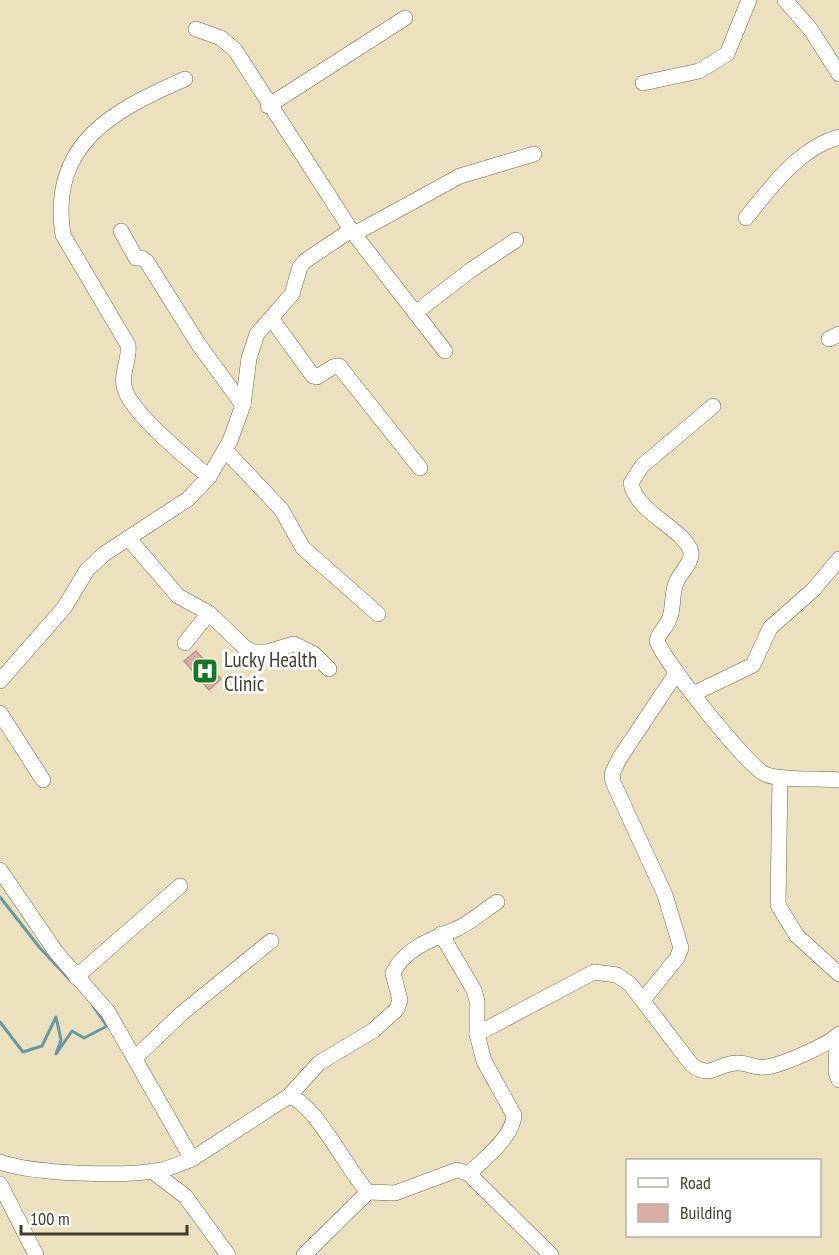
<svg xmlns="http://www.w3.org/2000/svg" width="839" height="1255" font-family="'PT Sans Narrow',sans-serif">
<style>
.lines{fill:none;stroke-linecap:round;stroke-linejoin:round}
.stream{stroke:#6898a4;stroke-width:3}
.building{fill:#d9aca4;stroke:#ba948c;stroke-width:1.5}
.minor-casing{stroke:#706748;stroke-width:16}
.minor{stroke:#fff;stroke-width:15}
.labels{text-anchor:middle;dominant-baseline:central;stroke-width:6;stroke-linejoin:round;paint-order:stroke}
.poi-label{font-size:21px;fill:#413d2f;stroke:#fff;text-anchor:start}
</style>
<rect width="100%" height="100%" fill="#ebe1be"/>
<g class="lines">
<g class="stream">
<polyline points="0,897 40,948 71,981"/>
<polyline points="0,1022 23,1052 42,1046 56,1017 61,1040 56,1054 72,1031 84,1038 107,1026 93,1006"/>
</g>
</g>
<polygon class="building" points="196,651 221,679 209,690 184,661"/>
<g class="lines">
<g class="minor-casing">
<g id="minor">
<polyline points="785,0 811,30 839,74"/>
<polyline points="196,29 221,38 235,50 351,230 445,351"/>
<path d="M185,79C112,111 49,144 63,235L128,345C130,360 121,372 124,386C128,411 189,460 209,477"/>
<polyline points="643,83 699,71 727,54 749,0"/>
<polyline points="268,106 405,18"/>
<path d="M746,218C771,187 799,148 839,137"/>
<polyline points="121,231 136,258 142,258 147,262 199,345 243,405"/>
<polyline points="354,234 460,176 534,154"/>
<polyline points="415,313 471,270 516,240"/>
<polyline points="271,318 313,376 317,377 333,367 339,366 420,468"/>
<polyline points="829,339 839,334"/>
<path d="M713,406L642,466L631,483C636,513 686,530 691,552C693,562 680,573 677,581C671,593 674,606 670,617C667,627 659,632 657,641C664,661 747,766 765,774C781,781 819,778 839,780"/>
<polyline points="225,450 281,509 303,548 378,614"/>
<polyline points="128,538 178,596 209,613 244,647 253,652 267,652 294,644 314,654 329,669"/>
<polyline points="185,643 209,613"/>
<polyline points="0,681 64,608 87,570 104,554 188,499 209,477 230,441 243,405 249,358 257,334 292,294 300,267 305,261 351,230"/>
<polyline points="695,693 753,665 770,628 814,589 839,559"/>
<polyline points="0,713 43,780"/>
<polyline points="780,778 778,905 797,936 839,974"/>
<path d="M0,870L56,952L108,1012L192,1159L289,1096C316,1104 346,1169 368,1192L395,1193L457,1170L469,1174L551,1255"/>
<path d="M441,934L474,990L477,1001V1034L484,1061L514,1115C513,1138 483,1159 469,1174"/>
<polyline points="76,977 180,886"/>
<polyline points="643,1000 677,958 681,948 665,895 613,782 612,774 619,759 677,672"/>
<path d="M477,1034L594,972L617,975L630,984L691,1064C711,1081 717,1062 739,1063C748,1063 757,1069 766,1067C782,1065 828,1045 839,1034"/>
<polyline points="837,1037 836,1072 839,1080"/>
<polyline points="135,1058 181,1014 271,941"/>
<path d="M289,1096L319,1063L374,1030L397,1009L400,1000L393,973C404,949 432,939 454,930C469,924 483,911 497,902"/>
<path d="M0,1162C35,1174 124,1177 161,1170C171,1168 182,1163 192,1159"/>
<polyline points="152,1171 185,1196 228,1255"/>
<polyline points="0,1184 36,1255"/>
<polyline points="304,1255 368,1192"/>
</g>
</g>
<use href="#minor" class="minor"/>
</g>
<defs>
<g id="hospital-square" transform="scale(1.35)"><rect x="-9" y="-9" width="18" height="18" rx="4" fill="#197625" stroke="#fff"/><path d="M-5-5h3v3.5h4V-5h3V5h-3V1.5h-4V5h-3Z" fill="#fff"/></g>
</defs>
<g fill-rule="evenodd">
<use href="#hospital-square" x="205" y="671"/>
</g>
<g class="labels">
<g class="poi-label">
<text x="224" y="659">Lucky Health<tspan x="224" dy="24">Clinic</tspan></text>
</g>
</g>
<rect x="626" y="1159" width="195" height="78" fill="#ffffff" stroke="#b3b1ac" stroke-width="1.5"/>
<rect x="638" y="1178" width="30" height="9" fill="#ffffff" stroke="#b3b1ac" stroke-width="1.5"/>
<text x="680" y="1189" font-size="18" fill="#413d2f">Road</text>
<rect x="638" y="1204" width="30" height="18" fill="#d9aca4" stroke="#b3b1ac" stroke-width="1.5"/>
<text x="680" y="1219" font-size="18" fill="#413d2f">Building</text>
<path d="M21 1225v9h166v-9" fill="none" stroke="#413d2f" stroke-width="3"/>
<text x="30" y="1225" font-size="18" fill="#413d2f" stroke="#ffffff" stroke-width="4.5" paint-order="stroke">100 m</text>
</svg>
